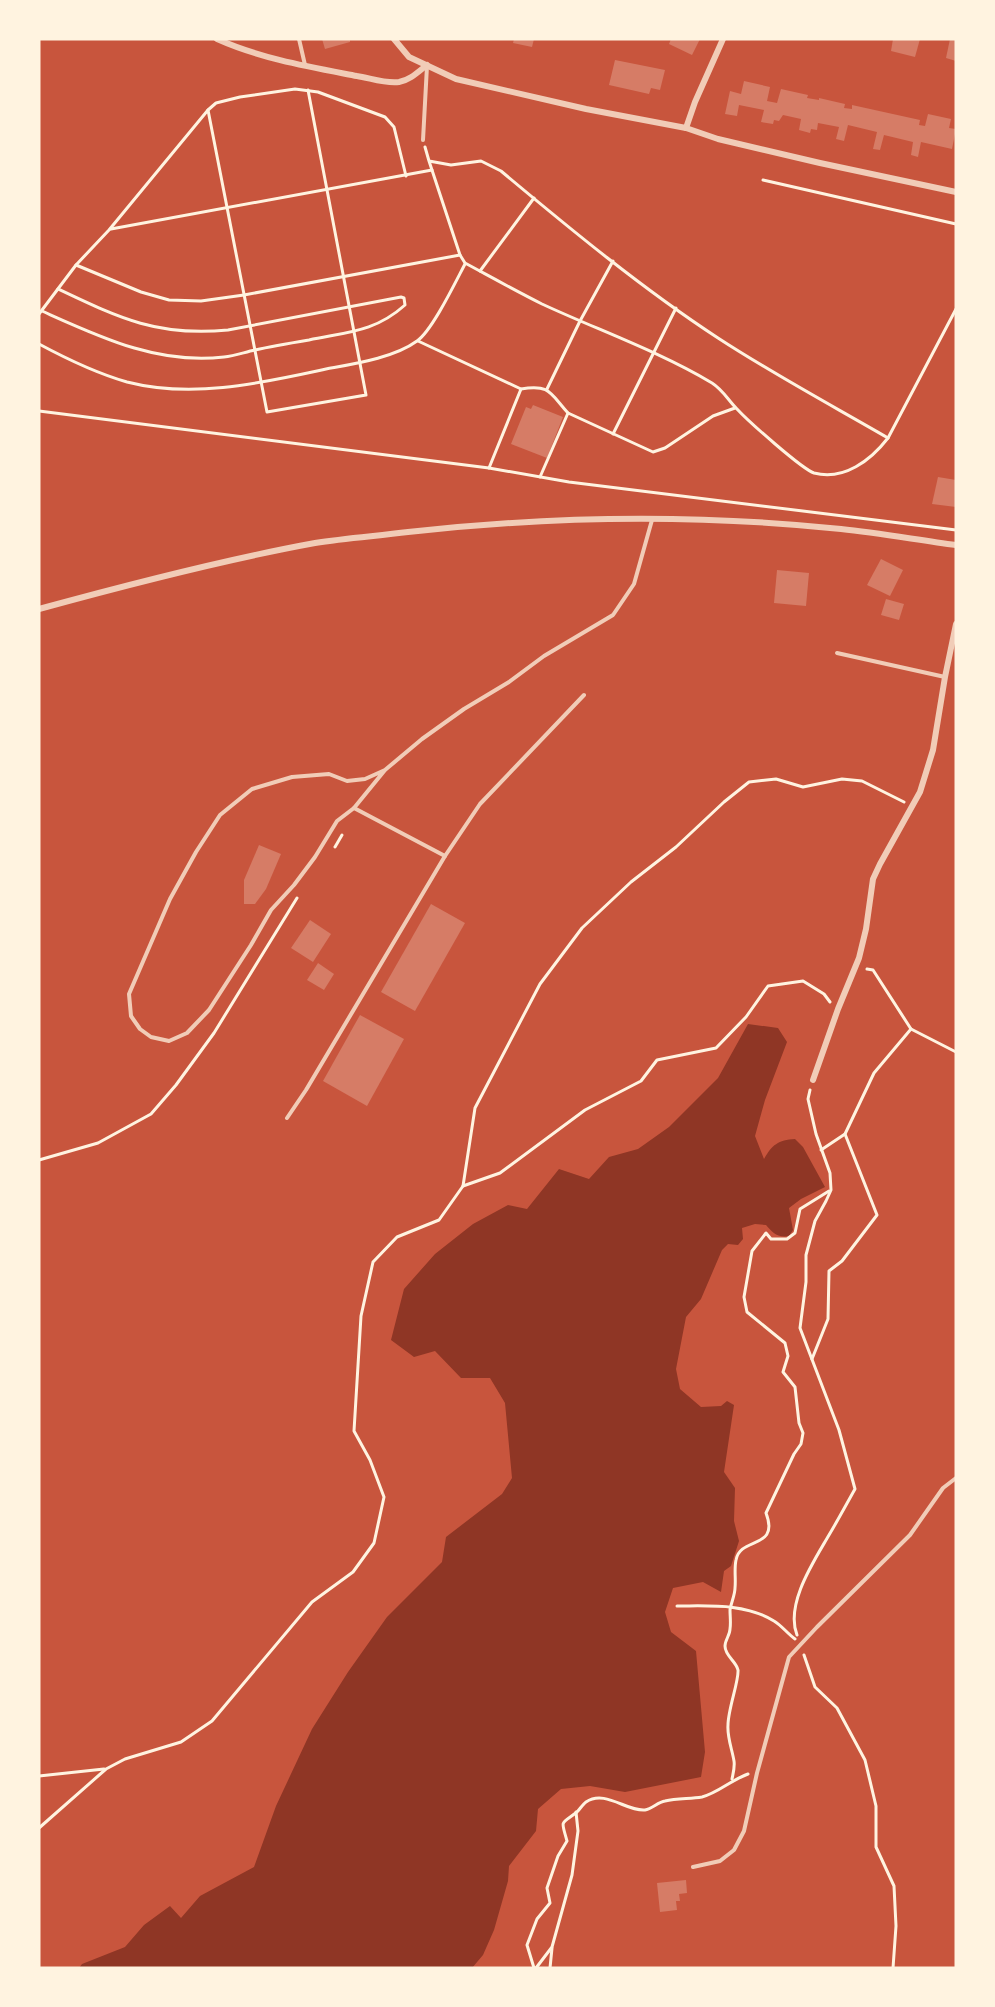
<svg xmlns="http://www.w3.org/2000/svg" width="995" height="2007" font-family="Karla,sans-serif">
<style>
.water{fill:#8f3625}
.building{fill:#d67c66}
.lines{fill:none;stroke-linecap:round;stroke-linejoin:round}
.path{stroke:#fff3e0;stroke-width:3}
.service{stroke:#f1ccb7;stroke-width:4}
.minor{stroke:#f1ccb7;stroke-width:6}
</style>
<rect width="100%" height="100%" fill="#c8553d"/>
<path class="water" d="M748,1024L778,1028L787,1042L765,1100L755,1136L764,1159C772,1145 778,1140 795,1139L803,1147L825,1187L801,1199L789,1208L793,1230L789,1236C777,1238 772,1232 766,1225L755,1224L742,1228L743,1239L738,1245L728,1244L722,1250L701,1299L686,1317L676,1369L680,1389L701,1407L721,1406L727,1401L734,1405L724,1472L735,1488L734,1521L739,1541L731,1566L724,1571L721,1592L703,1582L673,1588L665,1612L671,1632L696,1651L705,1752L701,1777L625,1792L590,1786L561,1789L538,1809L536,1831L509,1866L508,1881L494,1930L483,1955L472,1968H79L82,1964L125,1947L144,1925L170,1906L181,1918L200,1896L254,1867L276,1806L312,1729L348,1672L387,1617L442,1562L446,1537L502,1494L512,1478L505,1403L490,1378H461L435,1351L414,1357L391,1340L404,1289L435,1254L473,1224L508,1205L527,1209L559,1169L589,1179L609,1157L638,1149L669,1127L718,1078Z"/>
<g class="building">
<polygon points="322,39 350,39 350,42 325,49"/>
<polygon points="514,39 534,39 532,47 513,43"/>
<polygon points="671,39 700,39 692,55 669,44"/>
<polygon points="893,39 920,39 915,57 891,51"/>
<polygon points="950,39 956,39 956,61 946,58"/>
<polygon points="615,60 665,70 660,90 651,88 649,94 609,85"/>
<polygon points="744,81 770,87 767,101 777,103 781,89 808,95 807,98 819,100 819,98 845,104 844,108 852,109 852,105 920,120 919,125 925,126 928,114 951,119 949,128 956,129 952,149 921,142 918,157 911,155 913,142 884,135 880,150 873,149 877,132 848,125 844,141 836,139 839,127 818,123 817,130 811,129 810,133 799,130 801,119 783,115 779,121 774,120 773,124 761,122 764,110 739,105 737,116 725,114 730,91 741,94"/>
<polygon points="533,405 563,417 547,458 511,444 526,407 531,409"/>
<polygon points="938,477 956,480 956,507 932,504"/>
<polygon points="881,559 903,570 890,596 867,585"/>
<polygon points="777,570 809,573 806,606 774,603"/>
<polygon points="886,599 904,604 899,620 881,615"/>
<polygon points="259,845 281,854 266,889 255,904 244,904 244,880"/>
<polygon points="431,904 465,923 415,1011 381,992"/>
<polygon points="310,920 331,934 313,962 291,948"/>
<polygon points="318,963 334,974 324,990 307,980"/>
<polygon points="360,1015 404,1039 367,1106 323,1081"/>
<polygon points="686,1880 687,1893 679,1894 680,1901 676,1901 677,1910 660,1912 657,1883"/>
</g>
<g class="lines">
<g class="path">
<polyline points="208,110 216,103 240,97 295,89 318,92 385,117 394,127 406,176"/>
<path d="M425,147L429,161L460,255L465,263C491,277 516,291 542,304C598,330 658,351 712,383C723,390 728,400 737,409C748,421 802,469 814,473C844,481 871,460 888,438C831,405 773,374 718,338C643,289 569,228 501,171L481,161L451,165L429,161"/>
<polyline points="763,180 956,224"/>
<polyline points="111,229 432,170"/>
<polyline points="76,265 141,292 169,300 201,301 244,295 460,255"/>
<polyline points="480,271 534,198"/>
<path d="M42,311C100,337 158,365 224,357C235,356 245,352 255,350C273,346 291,343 309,340C347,332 375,332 405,305L404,298L401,297L228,330C158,337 119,318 58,289"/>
<polyline points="39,314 76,265 109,230 208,110 267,412 366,395 308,90"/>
<polyline points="418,341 521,389 489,468"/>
<path d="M39,344C65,358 99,374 127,382C193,399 261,383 326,369C353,364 394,358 417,341C432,331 456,281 465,264"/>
<path d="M521,389C550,384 550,393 568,413"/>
<polyline points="547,389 580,321 613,261"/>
<polyline points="39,411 489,468 569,482 956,530"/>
<polyline points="613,434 676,308"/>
<polyline points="888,438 956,309"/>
<polyline points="540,477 568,413 653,452 665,448 713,416 735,408"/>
<polyline points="335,847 342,835"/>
<polyline points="867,969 873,970 911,1029 956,1052"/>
<polyline points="821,1150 845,1134 874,1073 911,1029"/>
<polyline points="39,1160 98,1143 151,1114 176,1085 214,1033 297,898"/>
<polyline points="463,1186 500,1173 585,1110 641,1081 657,1060 716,1048 746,1017 768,986 803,981 824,994 830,1002"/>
<polyline points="812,1359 828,1319 829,1271 842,1261 877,1215 845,1134"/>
<path d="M677,1606C709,1606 745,1603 774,1621C781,1625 788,1634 795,1639"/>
<path d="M797,1635C785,1604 814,1561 829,1535C838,1520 846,1505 855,1489L839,1430L800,1328L806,1282V1255L815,1221L826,1201L831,1190L830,1173L816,1134L808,1099L810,1090"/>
<polyline points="804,1655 815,1687 837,1708 865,1760 876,1806 876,1847 894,1886 896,1926 893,1968"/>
<polyline points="39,1776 104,1769"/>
<path d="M732,1779C733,1774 735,1767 734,1761C732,1749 727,1737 728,1725C728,1709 739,1681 738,1670C736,1661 725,1656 725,1646C725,1640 730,1635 730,1629C731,1623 730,1616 730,1610C731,1603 735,1595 735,1588C736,1579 734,1569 736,1560C740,1536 780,1550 766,1513L794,1454L801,1444L803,1433L799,1423L795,1387L783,1372L788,1356L785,1343L747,1312L744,1297L752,1251L766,1233L771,1239H787L795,1233L800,1209L829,1191"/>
<polyline points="39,1828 106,1769 125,1759 181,1742 212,1721 312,1602 353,1572 374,1543 384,1497 370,1460 354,1431 361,1316 373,1262 397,1237 439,1220 463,1186 475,1108 540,984 582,928 631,882 676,847 724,802 749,782 776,779 803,787 842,779 862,781 904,802"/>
<path d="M534,1968L527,1945L537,1919L550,1903L547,1888L558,1856L567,1841C561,1819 560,1825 577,1812C580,1809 583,1804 586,1802C605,1789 627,1812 645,1810C652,1809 658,1802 665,1801C677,1798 690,1799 702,1797C718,1793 731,1780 748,1774"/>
<polyline points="536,1968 552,1947 572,1875 578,1831 576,1812"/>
<polyline points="550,1968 552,1948"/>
</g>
<g class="service">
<polyline points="299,39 305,65"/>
<polyline points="423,140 427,66"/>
<polyline points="837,653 945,677"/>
<polyline points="385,770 365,779 347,781 329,774 292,777 252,789 220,815 196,852 170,899 129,994 131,1016 140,1029 151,1037 169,1041 187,1033 209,1010 251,945 271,910 294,885 315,857 337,821 354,808 385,770 422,739 464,709 509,682 544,656 613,615 634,584 652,520"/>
<polyline points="354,808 445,856"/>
<polyline points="287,1118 306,1090 445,856 480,804 584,695"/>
<polyline points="693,1867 720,1861 734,1850 744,1831 757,1773 789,1657 817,1627 910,1535 943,1488 956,1478"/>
</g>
<g class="minor">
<path d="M217,39C262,59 310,67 357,76C370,78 386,84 399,82C410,80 418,72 427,65"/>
<polyline points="394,39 409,57 456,79 586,109 686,128 718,139 820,163 956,192"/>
<polyline points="686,128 695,102 723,39"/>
<path d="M39,609C130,584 222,560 315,543C346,538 377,536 408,532C551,516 697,514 841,529C879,533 918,540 956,545"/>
<polyline points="813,1080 838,1009 859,958 866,929 873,879 880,864 920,792 933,750 945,677 956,624"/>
</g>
</g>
<rect width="995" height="2007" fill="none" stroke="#fff3e0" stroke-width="81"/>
</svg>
